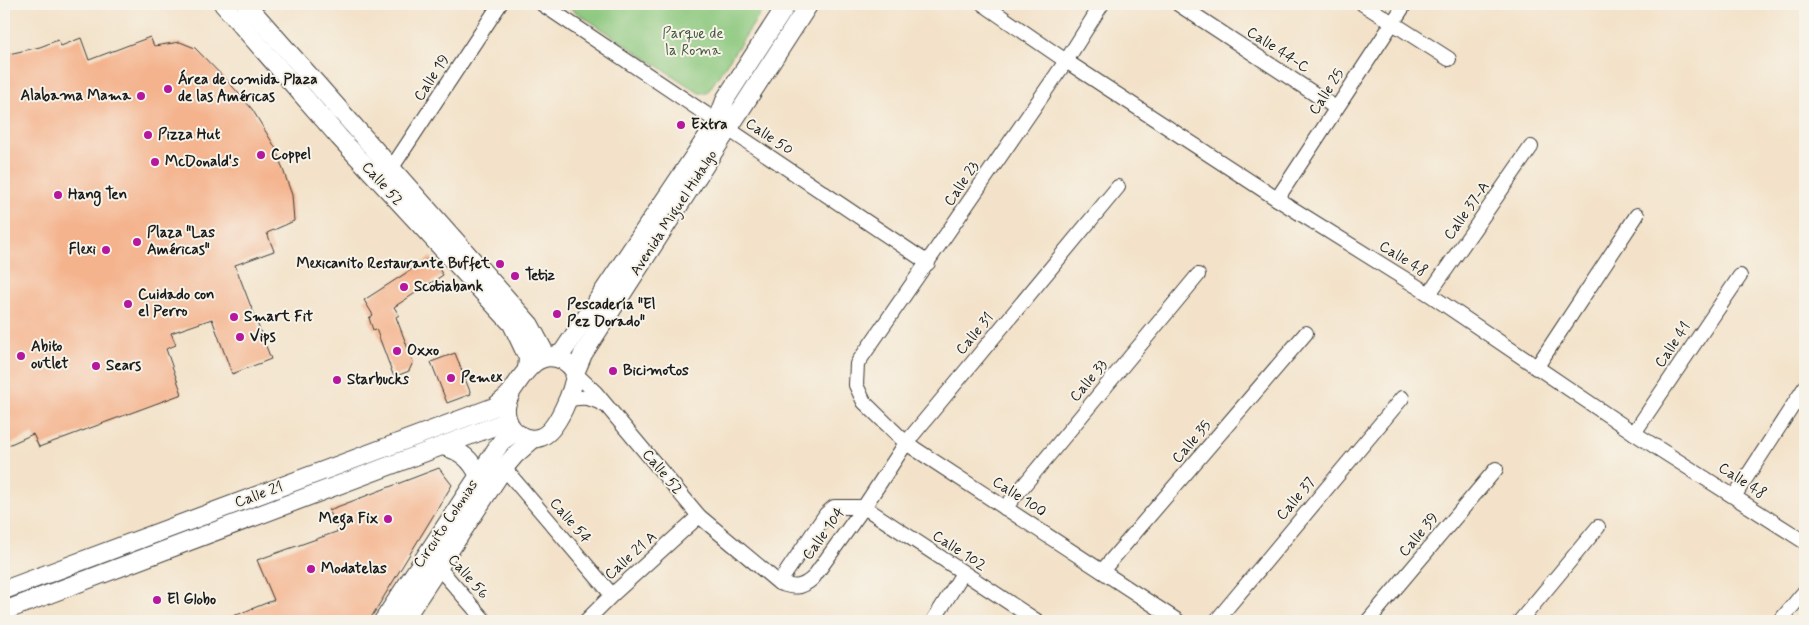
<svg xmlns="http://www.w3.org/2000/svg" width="1809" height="625" font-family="Mynerve,sans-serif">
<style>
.green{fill:#8ac77d;stroke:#53724c}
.building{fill:#f4b38d}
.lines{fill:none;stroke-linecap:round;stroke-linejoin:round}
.minor-casing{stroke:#3c3a36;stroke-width:16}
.tertiary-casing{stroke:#3c3a36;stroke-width:20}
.minor{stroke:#fff;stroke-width:14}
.tertiary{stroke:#fff;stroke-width:18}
.poi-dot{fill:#b5179e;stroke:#f7f3e8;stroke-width:2}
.labels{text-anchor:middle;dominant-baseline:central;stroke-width:4;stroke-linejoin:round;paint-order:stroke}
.park-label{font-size:15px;fill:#42583e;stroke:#f7f3e8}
.street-label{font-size:15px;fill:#1c1c1c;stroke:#f7f3e8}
.poi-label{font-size:15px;font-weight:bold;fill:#1c1c1c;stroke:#f7f3e8;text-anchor:start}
</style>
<rect width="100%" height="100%" fill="#f7f3e8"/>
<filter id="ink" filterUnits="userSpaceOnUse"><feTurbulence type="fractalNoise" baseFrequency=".02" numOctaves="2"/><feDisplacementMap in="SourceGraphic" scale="10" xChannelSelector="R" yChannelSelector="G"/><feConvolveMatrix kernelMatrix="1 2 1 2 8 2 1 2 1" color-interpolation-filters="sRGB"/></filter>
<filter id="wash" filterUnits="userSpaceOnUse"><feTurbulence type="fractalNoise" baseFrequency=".0096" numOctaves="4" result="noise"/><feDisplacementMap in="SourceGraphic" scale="20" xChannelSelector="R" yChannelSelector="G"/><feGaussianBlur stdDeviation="1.12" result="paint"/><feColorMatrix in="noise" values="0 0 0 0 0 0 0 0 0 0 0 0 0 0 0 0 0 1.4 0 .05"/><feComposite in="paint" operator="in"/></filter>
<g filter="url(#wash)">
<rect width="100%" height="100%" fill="#f3e2c9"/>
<polygon class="green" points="564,4 767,4 707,93 699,93"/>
<g id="blocks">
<g class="building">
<polygon points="150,37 154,46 180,42 195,48 233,87 252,109 275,147 292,195 294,221 267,233 274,251 235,265 271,359 232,374 212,319 171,333 176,345 166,349 182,394 39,447 33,434 4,447 4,55 40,47 58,40 61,46 81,38 89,60"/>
<polygon points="431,257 443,275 394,307 399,315 396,317 413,362 409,371 394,377 376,329 373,330 369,318 373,315 364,300"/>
<polygon points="455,353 471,394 447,403 431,362"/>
<polygon points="439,468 452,485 369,621 221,621 274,600 257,560 339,531 329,510"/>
</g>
</g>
</g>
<g filter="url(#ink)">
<use href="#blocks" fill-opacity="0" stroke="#3c3a36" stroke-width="1"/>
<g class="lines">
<g class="minor-casing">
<g id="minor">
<polyline points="542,4 928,263"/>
<polyline points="983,4 1066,61 1277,199 1429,294 1634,433 1805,542"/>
<polyline points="1102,4 1066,61 857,364 856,385 864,402 906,443 1178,621"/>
<polyline points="1178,4 1336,108"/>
<polyline points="1363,4 1449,59"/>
<polyline points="391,169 500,4"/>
<polyline points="1277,199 1405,4"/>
<polyline points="1429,294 1531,147"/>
<polyline points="1536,368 1637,215"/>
<path d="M575,373L595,392L699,516L779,583C794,588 801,589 813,578L864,507L906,443L1118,187"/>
<path d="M567,400C584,396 590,397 605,405"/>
<polyline points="1634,433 1740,276"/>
<polyline points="504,468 612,595"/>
<polyline points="1735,495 1805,387"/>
<polyline points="1005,508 1198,275"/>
<polyline points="432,560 485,621"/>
<polyline points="1102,571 1306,333"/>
<polyline points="779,583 826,514 834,507 864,507 1037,621"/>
<polyline points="586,621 612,595 699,516"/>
<polyline points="933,621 963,573"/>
<polyline points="1216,621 1402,398"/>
<polyline points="1368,621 1496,469"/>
<polyline points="1520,621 1598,527"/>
<polyline points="1780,621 1805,591"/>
</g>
</g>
<g class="tertiary-casing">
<g id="tertiary">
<polyline points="223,4 339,137 512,324 528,358 527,369"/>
<polyline points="246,4 530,325 547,357"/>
<polyline points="553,356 562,353 717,122 726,98 787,4"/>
<polyline points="575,373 583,354 809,4"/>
<path d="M443,446C461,451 471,459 479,476"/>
<path d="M4,590L494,407C499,403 507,398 511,392C523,375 537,348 562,360C568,363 572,367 575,373C574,389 557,431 541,437C524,444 507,429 506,412C505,405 508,399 511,393"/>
<polyline points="4,611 508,421"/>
<polyline points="383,621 501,442 515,432"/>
<polyline points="403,621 504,468 515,455 533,439"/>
</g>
</g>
<use href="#minor" class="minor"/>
<use href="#tertiary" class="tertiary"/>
</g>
</g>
<g class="poi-dot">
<circle cx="168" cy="89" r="5"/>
<circle cx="141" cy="96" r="5"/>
<circle cx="681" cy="125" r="5"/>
<circle cx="148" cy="135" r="5"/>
<circle cx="261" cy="155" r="5"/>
<circle cx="155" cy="162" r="5"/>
<circle cx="58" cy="195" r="5"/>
<circle cx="137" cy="242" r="5"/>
<circle cx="106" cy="250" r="5"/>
<circle cx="500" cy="264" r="5"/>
<circle cx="515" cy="276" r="5"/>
<circle cx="404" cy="287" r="5"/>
<circle cx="128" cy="304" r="5"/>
<circle cx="557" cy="314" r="5"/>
<circle cx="234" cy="317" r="5"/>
<circle cx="240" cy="337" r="5"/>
<circle cx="397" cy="351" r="5"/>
<circle cx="21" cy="356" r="5"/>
<circle cx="96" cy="366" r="5"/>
<circle cx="613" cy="371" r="5"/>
<circle cx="451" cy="378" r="5"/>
<circle cx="337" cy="380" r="5"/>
<circle cx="388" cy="519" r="5"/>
<circle cx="311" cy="569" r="5"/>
<circle cx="157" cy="600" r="5"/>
</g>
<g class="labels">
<g class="park-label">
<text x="693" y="34">Parque de<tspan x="693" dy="17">la Roma</tspan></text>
</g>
<g class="street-label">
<text transform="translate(1278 50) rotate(33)">Calle 44-C</text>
<text transform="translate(432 78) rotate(-57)">Calle 19</text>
<text transform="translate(1327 92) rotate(-57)">Calle 25</text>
<text transform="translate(769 137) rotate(34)">Calle 50</text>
<text transform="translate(382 184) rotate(48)">Calle 52</text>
<text transform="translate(962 184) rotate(-56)">Calle 23</text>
<text transform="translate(1467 211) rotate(-55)">Calle 37-A</text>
<text transform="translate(674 213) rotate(-57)">Avenida Miguel Hidalgo</text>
<text transform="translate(1403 259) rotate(32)">Calle 48</text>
<text transform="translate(975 334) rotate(-50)">Calle 31</text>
<text transform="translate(1673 345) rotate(-56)">Calle 41</text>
<text transform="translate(1089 381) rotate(-50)">Calle 33</text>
<text transform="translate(1192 442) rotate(-49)">Calle 35</text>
<text transform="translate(662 472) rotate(50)">Calle 52</text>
<text transform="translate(1742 481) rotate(33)">Calle 48</text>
<text transform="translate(259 495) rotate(-20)">Calle 21</text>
<text transform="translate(1019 497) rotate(33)">Calle 100</text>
<text transform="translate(1296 499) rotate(-50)">Calle 37</text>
<text transform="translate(570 521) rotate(49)">Calle 54</text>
<text transform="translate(446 524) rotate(-56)">Circuito Colonias</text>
<text transform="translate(824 534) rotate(-54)">Calle 104</text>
<text transform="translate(1419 535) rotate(-50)">Calle 39</text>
<text transform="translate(959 551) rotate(33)">Calle 102</text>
<text transform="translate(631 556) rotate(-42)">Calle 21 A</text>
<text transform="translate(468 577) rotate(49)">Calle 56</text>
</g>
<g class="poi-label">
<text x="178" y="80">Área de comida Plaza<tspan x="178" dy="17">de las Américas</tspan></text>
<text x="131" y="96" text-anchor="end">Alabama Mama</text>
<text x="691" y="125">Extra</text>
<text x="158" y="135">Pizza Hut</text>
<text x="271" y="155">Coppel</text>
<text x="165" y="162">McDonald's</text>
<text x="68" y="195">Hang Ten</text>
<text x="147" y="233">Plaza "Las<tspan x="147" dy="17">Américas"</tspan></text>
<text x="96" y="250" text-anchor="end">Flexi</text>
<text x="490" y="264" text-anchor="end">Mexicanito Restaurante Buffet</text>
<text x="525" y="276">Tetiz</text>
<text x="414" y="287">Scotiabank</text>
<text x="138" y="295">Cuidado con<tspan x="138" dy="17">el Perro</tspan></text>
<text x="567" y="305">Pescadería "El<tspan x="567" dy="17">Pez Dorado"</tspan></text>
<text x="244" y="317">Smart Fit</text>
<text x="250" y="337">Vips</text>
<text x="31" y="347">Abito<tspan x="31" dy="17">outlet</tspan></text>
<text x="407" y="351">Oxxo</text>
<text x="106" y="366">Sears</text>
<text x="623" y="371">Bicimotos</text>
<text x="461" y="378">Pemex</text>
<text x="347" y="380">Starbucks</text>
<text x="378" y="519" text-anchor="end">Mega Fix</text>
<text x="321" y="569">Modatelas</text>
<text x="167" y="600">El Globo</text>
</g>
</g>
<rect width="1809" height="625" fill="none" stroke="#f7f3e8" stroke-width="20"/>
</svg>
